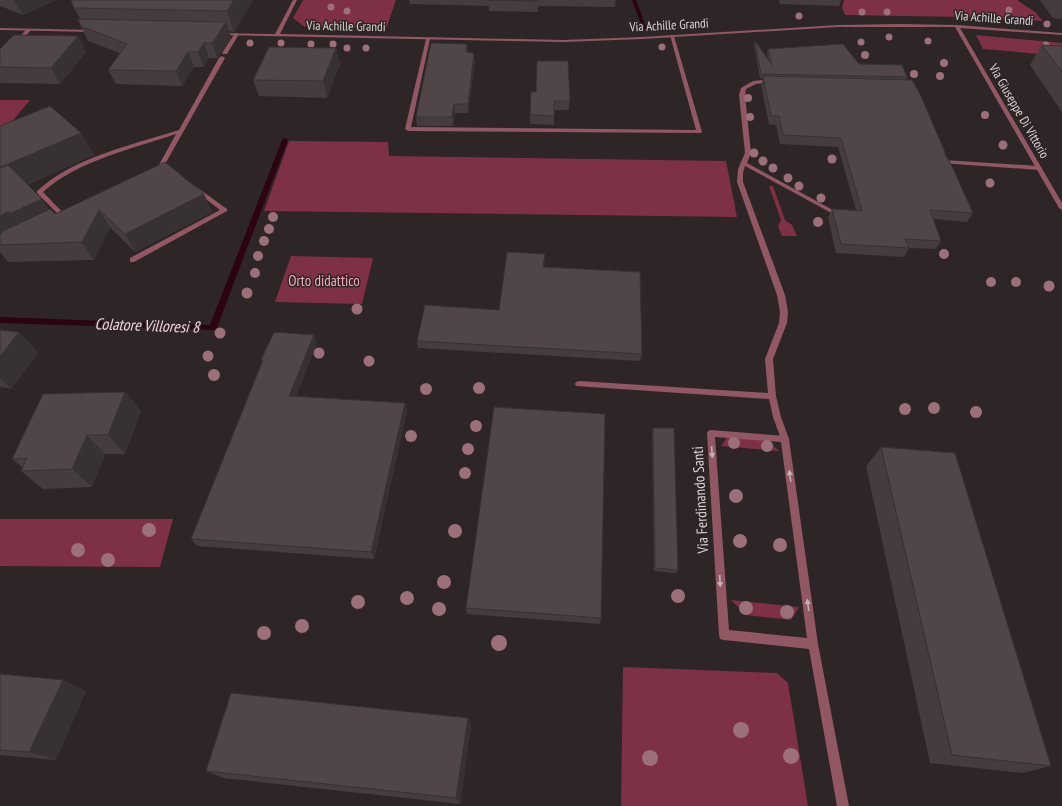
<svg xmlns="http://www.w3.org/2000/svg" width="1062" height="806" font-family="'PT Sans Narrow',sans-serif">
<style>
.green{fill:#7e3044}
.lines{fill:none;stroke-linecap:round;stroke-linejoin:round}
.stream{fill:#2b040f;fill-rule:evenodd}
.service{fill:#915863;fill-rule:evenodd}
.pedestrian{fill:#915863;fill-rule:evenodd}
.minor{fill:#915863;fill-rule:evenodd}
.tree{fill:#9b7078}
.wall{fill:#453c3d}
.shaded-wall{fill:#383132}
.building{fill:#504647;stroke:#383132}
.oneway{fill:#c5b0b4}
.labels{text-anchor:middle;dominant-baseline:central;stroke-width:3;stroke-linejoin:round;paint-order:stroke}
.far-street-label{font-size:13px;fill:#dbd5d6;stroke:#2e2526}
.park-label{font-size:15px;fill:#f5aebb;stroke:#2e2526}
.street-label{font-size:15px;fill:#dbd5d6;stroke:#2e2526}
.water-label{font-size:16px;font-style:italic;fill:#efd6da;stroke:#2e2526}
</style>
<rect width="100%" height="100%" fill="#2e2526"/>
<g class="green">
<polygon points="303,0 396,0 386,29 305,27 293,18"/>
<polygon points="844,0 1017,0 1035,12 1043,21 965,17 845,15 842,7"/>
<polygon points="976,35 1062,43 1062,56 983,49"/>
<polygon points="0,100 30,100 0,136"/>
<polygon points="289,141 388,142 389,156 726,161 737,217 264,211"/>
<polygon points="769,186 773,186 785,220 792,225 797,236 782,236 778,226 781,220"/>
<polygon points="291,256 373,258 362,304 275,302"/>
<polygon points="728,436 767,440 779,451 721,446"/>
<polygon points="0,519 173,519 160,567 0,566"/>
<polygon points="731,600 799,607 791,620 746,615"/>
<polygon points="623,667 777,673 788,683 808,806 621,806"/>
</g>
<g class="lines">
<g class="stream">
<polygon points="632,0 636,0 647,30 643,29"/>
<polygon points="285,138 288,140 216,330 0,323 0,317 210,325 282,140"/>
</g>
<g class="service">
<polygon points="27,29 31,30 18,44 14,44 14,42"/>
<polygon points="235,33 239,34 227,54 223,54 222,53"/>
<polygon points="670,35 674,36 702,132 701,133 408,131 405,129 426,39 428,38 430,39 411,127 696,130"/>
<path d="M222,56L225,58L160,173L158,174L155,172L176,134C132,149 77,161 43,192L68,218V220H64L37,193V191C74,157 132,145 179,130L219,58Z"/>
<polygon points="772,79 774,80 774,82 756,84 746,89 745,95 751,153 747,163 842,215 841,216 837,216 745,166 743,173 743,182 785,295 788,312 787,323 773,359 776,396 781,417 789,439 788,441 785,442 782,441 781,439 773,417 769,399 576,386 575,384 576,382 579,381 768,393 765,359 779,323 780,312 777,295 737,182 738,169 745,153 739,95 741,88 753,81"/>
<polygon points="195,186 227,209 227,211 134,262 130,262 130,258 220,210 193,189 193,187"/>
</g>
<polygon class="pedestrian" points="943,160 1039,166 1042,168 1039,170 941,163 941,161"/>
<g class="minor">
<polygon points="293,0 297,0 280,34 563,40 642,37 838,25 899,24 957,25 1062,33 1062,35 960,28 1062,203 1062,210 1059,208 955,27 838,27 642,39 563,42 219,35 217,34 219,33 275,34"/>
<polygon points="0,28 93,30 95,31 93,32 0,30"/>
<path d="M711,430L785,436L788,437L789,439L818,644L849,806H837L809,649L724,640L720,639L719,635L707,433L708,431ZM715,437L781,442L807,638L729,630Z"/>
</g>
</g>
<g class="tree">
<circle cx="331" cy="7" r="3.5"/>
<circle cx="1009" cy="10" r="3.5"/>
<circle cx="347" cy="11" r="3.5"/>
<circle cx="862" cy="12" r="3.5"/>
<circle cx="887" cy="12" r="3.5"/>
<circle cx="799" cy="16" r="3.5"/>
<circle cx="992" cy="16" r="3.5"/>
<circle cx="1047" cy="24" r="3.5"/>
<circle cx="889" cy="37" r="3.5"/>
<circle cx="928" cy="41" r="3.5"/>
<circle cx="861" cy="42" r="3.5"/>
<circle cx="250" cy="43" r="3.5"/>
<circle cx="281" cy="43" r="3.5"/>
<circle cx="311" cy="44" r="3.5"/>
<circle cx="333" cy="44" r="3.5"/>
<circle cx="1046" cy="45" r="3.5"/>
<circle cx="662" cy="47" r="3.5"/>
<circle cx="347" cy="48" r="3.5"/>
<circle cx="366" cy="48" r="3.5"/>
<circle cx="865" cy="55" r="4"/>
<circle cx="944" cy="63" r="4"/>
<circle cx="914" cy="74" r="4"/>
<circle cx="940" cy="76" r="4"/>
<circle cx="748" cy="98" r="4"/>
<circle cx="985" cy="115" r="4"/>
<circle cx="750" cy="117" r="4"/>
<circle cx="1003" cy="145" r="4.5"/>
<circle cx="754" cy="153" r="4.5"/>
<circle cx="832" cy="159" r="4.5"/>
<circle cx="763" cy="161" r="4.5"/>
<circle cx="773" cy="168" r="4.5"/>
<circle cx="788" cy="178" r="4.5"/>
<circle cx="990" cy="183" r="4.5"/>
<circle cx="799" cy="186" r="4.5"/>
<circle cx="821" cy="198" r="4.5"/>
<circle cx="273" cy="217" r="5"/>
<circle cx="818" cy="222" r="5"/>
<circle cx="269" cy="229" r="5"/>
<circle cx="264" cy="241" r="5"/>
<circle cx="944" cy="254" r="5"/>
<circle cx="258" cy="256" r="5"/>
<circle cx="255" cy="273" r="5"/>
<circle cx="991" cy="282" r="5"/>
<circle cx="1016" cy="282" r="5"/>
<circle cx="1049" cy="286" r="5.5"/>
<circle cx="247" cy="293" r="5.5"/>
<circle cx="357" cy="309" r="5.5"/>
<circle cx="220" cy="333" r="5.5"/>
<circle cx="319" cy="353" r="5.5"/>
<circle cx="208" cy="356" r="5.5"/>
<circle cx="369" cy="361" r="5.5"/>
<circle cx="214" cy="375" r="6"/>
<circle cx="479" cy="388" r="6"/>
<circle cx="426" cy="389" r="6"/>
<circle cx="934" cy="408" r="6"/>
<circle cx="905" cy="409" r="6"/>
<circle cx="976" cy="412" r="6"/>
<circle cx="476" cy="426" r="6"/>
<circle cx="411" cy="436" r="6"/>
<circle cx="734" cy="443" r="6"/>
<circle cx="767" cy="446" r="6"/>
<circle cx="468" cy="449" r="6"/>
<circle cx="465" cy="473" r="6"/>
<circle cx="736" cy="496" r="7"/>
<circle cx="149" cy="530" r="7"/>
<circle cx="455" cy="531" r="7"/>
<circle cx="740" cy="541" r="7"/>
<circle cx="780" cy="545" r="7"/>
<circle cx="78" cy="550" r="7"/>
<circle cx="108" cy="560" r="7"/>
<circle cx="444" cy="582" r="7"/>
<circle cx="678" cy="596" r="7"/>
<circle cx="407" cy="598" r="7"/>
<circle cx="358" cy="602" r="7"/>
<circle cx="746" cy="608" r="7"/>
<circle cx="439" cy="609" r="7"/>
<circle cx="787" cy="612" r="7"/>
<circle cx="302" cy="626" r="7"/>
<circle cx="264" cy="633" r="7"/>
<circle cx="499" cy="643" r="8"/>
<circle cx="741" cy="730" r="8"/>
<circle cx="791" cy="756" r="8"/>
<circle cx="650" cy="758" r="8"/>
</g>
<g class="wall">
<polygon points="0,0 56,0 23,15 0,6"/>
<polygon points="71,0 253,0 234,32 229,31 231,37 219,56 217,58 209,58 204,67 194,67 182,86 116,84 108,70 120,53 88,41 81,26 80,19 74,8"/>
<polygon points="409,0 616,0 615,7 538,6 538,12 489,11 489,6 410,4"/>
<polygon points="779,0 841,0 839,6 780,4"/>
<polygon points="1040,0 1062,0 1062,19 1053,18"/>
<polygon points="78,36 86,52 60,84 0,83 0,49"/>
<polygon points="755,41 768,60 767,53 768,49 859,64 907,77 906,80 945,155 973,213 967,222 933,219 941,241 936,249 909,248 904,257 836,253 828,218 832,209 856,210 838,147 780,144 776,125 769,124 761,85 763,78 760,78 754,45"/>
<polygon points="1042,45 1062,46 1062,112 1030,65"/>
<polygon points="336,48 340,64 327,98 259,96 253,80"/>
<polygon points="468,52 475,61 468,113 455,113 453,126 417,126 416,117"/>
<polygon points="531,92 570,101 569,110 554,110 554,125 530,124"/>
<polygon points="0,126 81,133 94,155 27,185 49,210 55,214 204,194 212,212 135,252 110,227 94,260 8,262 0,252"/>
<polygon points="545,261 544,267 642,354 640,361 418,348 417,341 499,310"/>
<polygon points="0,330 19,332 38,353 11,389 0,387"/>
<polygon points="317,343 296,396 405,403 407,411 374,559 197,546 191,539 262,362 261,360"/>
<polygon points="125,392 141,411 125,454 105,454 92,487 43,489 21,471 23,468 12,459"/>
<polygon points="653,428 678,570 676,573 654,571 652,432"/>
<polygon points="881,447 1051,766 1023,773 930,763 866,466"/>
<polygon points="466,608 601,618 600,624 467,614"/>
<polygon points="0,674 86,691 56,760 0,755"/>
<polygon points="468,718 471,727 460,804 223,778 206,771"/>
</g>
<g class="shaded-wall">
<polygon points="14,0 56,0 23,15"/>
<polygon points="234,0 253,0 234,32 227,11"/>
<polygon points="226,22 231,37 219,56 217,58 212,43"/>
<polygon points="78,36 86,52 60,84 51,68"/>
<polygon points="204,43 209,58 204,67 198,52"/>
<polygon points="467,44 468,52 466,52"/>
<polygon points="336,48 340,64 327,98 323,81"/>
<polygon points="188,52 194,67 182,86 176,71"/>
<polygon points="474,53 475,61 468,113 468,104"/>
<polygon points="454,104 455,113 453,126 452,117"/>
<polygon points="81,133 94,155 17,189 1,167"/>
<polygon points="204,194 212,212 135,252 125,234"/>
<polygon points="42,199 57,221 0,245 0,216 10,211"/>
<polygon points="99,210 110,227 94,260 82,242"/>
<polygon points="19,332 38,353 11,389 0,378 0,357"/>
<polygon points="314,335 317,343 293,404 289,396"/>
<polygon points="125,392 141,411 125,454 108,435"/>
<polygon points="405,403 407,411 374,559 371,552"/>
<polygon points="87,435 105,454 92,487 72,469"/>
<polygon points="63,680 86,691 56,760 29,752"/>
<polygon points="468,718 471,727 460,804 456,798"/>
</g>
<g class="building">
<polygon points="71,0 234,0 227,11 74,8"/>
<polygon points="488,0 538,0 538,1"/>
<polygon points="78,19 226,22 214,41 212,43 204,43 198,52 188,52 176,71 108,70 127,44 81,26"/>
<polygon points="14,35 78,36 51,68 0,67 0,49"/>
<polygon points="755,41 772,65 768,49 843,44 859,64 902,65 907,77 761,74"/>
<polygon points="431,43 467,44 466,52 474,53 468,104 454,104 452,117 416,117"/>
<polygon points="1042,45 1062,46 1062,72"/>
<polygon points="269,47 336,48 323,81 253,80"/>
<polygon points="537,61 568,61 570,101 554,101 554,116 530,115 531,92 536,92"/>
<polygon points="763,76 912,80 920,94 945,152 945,155 950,162 973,213 930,210 941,241 905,239 909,248 841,244 832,209 862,211 841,138 783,135 779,116 771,116"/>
<polygon points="50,106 81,133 1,167 0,166 0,126"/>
<polygon points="165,162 204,194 125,234 99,210 82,242 0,245 0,235 3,231 50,209 55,214"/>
<polygon points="8,165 42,199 7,215 10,211 0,216 0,168"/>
<polygon points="507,252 545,254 543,267 640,272 642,354 417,341 425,305 499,310"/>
<polygon points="0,330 19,332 0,357"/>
<polygon points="274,332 314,335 289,396 405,403 371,552 191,539 263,360 261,360"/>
<polygon points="125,392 108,435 87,435 72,469 21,471 27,458 12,459 43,394"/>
<polygon points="494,407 605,414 601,618 466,608"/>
<polygon points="653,428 674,428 678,570 655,568"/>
<polygon points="881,447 955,453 1051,766 952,755"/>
<polygon points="0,674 63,680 29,752 0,750"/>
<polygon points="231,693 468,718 456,798 206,771"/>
</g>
<defs><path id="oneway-solid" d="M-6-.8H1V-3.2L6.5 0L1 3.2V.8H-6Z"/></defs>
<g class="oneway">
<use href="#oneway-solid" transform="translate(712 452) rotate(86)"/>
<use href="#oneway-solid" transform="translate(790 476) rotate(-98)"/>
<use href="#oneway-solid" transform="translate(720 581) rotate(87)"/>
<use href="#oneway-solid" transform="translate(808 605) rotate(-98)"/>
</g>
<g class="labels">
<g class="far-street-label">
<text transform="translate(994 18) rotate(4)">Via Achille Grandi</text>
<text transform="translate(669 25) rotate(-3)">Via Achille Grandi</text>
<text transform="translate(346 26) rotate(1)">Via Achille Grandi</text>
<text transform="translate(1019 111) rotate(60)">Via Giuseppe Di Vittorio</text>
</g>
<g class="park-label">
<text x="324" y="280">Orto didattico</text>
</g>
<g class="street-label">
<text transform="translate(700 500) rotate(-93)">Via Ferdinando Santi</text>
</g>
<g class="water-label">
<text transform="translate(147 325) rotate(2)">Colatore Villoresi 8</text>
</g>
</g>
</svg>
